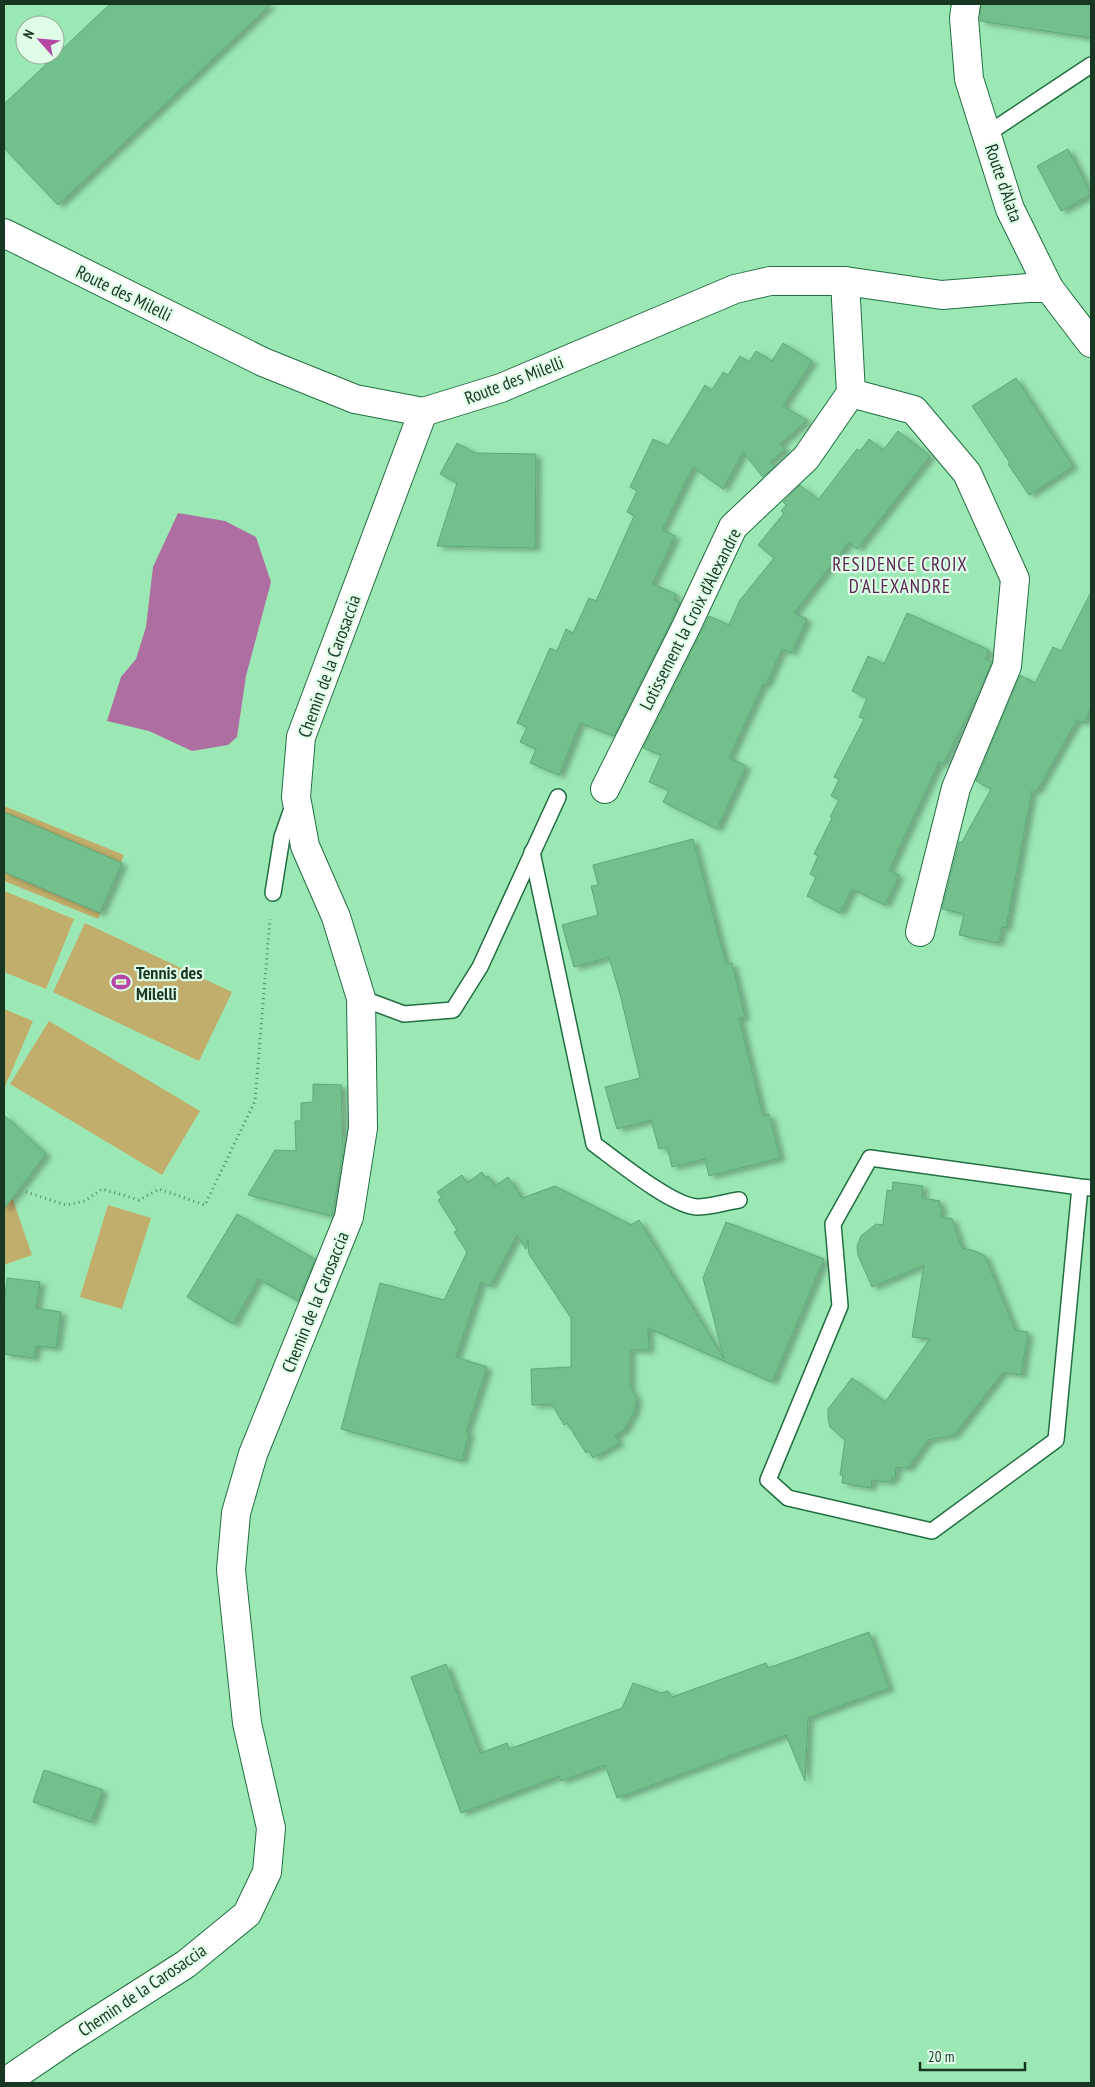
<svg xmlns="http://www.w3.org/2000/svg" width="1095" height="2087" font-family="'PT Sans Narrow',sans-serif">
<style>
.green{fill:#c1ae6c}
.water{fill:#ae6ea1}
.building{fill:#73c08d;stroke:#5ea978;filter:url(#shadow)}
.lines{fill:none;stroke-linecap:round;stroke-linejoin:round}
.lane-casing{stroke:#216f42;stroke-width:18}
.street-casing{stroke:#216f42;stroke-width:30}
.secondary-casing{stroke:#216f42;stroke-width:30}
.path{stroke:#558966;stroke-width:3;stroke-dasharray:1 4;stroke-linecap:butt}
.lane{stroke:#fff;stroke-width:15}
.street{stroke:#fff;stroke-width:28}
.secondary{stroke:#fff;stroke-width:28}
.labels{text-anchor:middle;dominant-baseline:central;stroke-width:4.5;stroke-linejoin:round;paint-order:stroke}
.street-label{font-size:18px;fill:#183723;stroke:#e0fde8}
.poi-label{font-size:18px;font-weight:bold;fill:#183723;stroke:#e0fde8;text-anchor:start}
.neighbourhood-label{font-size:19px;letter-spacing:1px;fill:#5b2653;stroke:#e0fde8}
</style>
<defs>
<filter id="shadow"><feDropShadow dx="5.5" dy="3" stdDeviation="2.5" flood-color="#0004"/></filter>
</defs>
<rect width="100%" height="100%" fill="#9be8b4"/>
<g class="green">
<polygon points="4,806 124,855 98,919 4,881"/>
<polygon points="4,891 74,919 46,989 4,972"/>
<polygon points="85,923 232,992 199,1061 53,992"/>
<polygon points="4,1009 33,1021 4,1089"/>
<polygon points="49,1021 200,1111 162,1175 10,1084"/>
<polygon points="12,1197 32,1255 4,1265 4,1200"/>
<polygon points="108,1205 151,1218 122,1309 80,1297"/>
</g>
<polygon class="water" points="178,513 225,521 256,537 271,582 246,676 237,737 228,745 192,751 149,731 107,721 121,677 136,659 146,627 153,567"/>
<g class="building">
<polygon points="110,4 271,4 58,205 4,148 4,104"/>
<polygon points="981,4 1091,4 1091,38 980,21"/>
<polygon points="1068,149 1091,194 1061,211 1037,166"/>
<polygon points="783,343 812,361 783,406 807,420 780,444 785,450 770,462 775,466 763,477 743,452 723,489 693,467 662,530 675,536 652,584 676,594 674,600 680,603 614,736 580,723 559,775 530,763 536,749 520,742 527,727 517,723 550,648 557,651 566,629 573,633 589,598 596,601 634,516 627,512 637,491 630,487 653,439 668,446 705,385 712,390 723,372 728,375 740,356 749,362 756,351 772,361"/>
<polygon points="1016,378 1073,466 1029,495 1008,464 1010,463 972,406"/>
<polygon points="898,431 930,456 857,549 849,542 794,613 807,619 791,653 782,649 766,685 763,684 729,758 746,766 717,829 663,802 669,790 649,782 661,755 643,748 709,616 729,625 740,600 774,558 758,545 784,513 781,511 786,505 783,502 800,485 818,500 857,449 860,451 869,439 883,450"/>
<polygon points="457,443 475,453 536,454 535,548 437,546 457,483 440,474"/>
<polygon points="1091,592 1091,707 1084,723 1077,720 1036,792 1032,790 1006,928 1002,927 998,943 959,935 964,914 942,909 959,842 962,842 991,789 976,781 1020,675 1035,683 1053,647 1061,651"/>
<polygon points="907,613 989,650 985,659 992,662 979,692 943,764 939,762 889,870 899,875 885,905 852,889 840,913 807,896 816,877 810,874 818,856 814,854 832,818 830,817 839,800 831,796 839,779 834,777 864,719 859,717 867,698 852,691 868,656 884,664"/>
<polygon points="4,812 122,863 100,913 4,872"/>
<polygon points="693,839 726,964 732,963 745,1017 739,1018 763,1116 769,1114 780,1158 709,1176 705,1159 672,1167 667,1147 659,1149 651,1120 617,1129 605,1087 640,1078 621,998 609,957 574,967 562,925 598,915 591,886 598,885 593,865"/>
<polygon points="313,1084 341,1085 343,1152 332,1216 248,1195 275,1150 296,1151 295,1121 301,1121 301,1103 313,1102"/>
<polygon points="4,1115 46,1154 4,1209"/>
<polygon points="482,1172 486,1178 488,1176 495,1186 508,1177 522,1198 555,1186 631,1225 639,1220 724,1359 703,1278 726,1222 824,1259 772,1382 648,1328 649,1350 630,1350 630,1387 637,1399 634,1412 624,1430 615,1436 619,1443 593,1458 589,1451 586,1453 567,1423 564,1425 552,1404 532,1405 531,1369 571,1367 571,1318 529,1254 528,1240 526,1249 517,1235 490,1286 481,1282 456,1357 487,1367 466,1432 469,1433 462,1461 341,1429 380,1283 444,1300 467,1252 454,1232 457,1230 438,1200 442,1198 437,1192 462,1175 467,1183"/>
<polygon points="893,1182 923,1186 922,1198 940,1201 939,1206 942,1207 940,1217 952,1219 962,1248 975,1251 985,1256 1015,1330 1028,1332 1021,1375 1003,1372 954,1435 928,1440 908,1468 896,1467 895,1478 892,1477 891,1482 872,1480 871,1488 842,1483 843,1475 840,1475 845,1440 830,1427 828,1418 828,1409 852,1378 885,1402 930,1339 912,1337 924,1265 872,1287 858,1255 857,1246 861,1236 876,1224 883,1225 887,1190 892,1191"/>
<polygon points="237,1214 315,1259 298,1301 258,1279 233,1324 187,1297"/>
<polygon points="7,1278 40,1282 36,1308 61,1312 56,1348 36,1346 34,1358 4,1354 4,1304"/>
<polygon points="869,1632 889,1688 808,1718 805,1781 786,1735 617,1798 605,1765 561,1781 559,1776 461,1813 411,1677 446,1664 480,1753 507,1743 509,1749 622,1708 633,1683 661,1693 668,1691 672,1697 766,1663 768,1668"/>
<polygon points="44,1770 103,1790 91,1822 33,1802"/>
</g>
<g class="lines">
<g class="lane-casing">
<g id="lane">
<polyline points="987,134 1091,65"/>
<path d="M532,852L594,1144C616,1160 672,1206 697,1207C710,1207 726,1202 739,1200"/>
<polyline points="273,893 282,837 294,803"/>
<polyline points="361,998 404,1014 453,1010 480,967 558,797"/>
<polyline points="1080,1187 1056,1440 932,1531 788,1498 768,1480 840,1306 833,1224 870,1158 1080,1187 1091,1188"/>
</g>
</g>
<g class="street-casing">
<g id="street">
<polyline points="4,233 263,362 355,399 423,412 501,388 735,289 770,281 845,281 942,295 1028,288 1049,288"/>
<polyline points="851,393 914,410 967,473 1015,579 1007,666 956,788 920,932"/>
<polyline points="605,789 686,627 733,527 806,458 851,393 845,281"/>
<polyline points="4,2083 70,2038 186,1964 247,1914 267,1872 271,1828 247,1723 231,1570 236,1513 253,1454 349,1217 363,1128 361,998 336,917 305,846 296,797 301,737 423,412"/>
</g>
</g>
<g class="secondary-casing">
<polyline id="secondary" points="966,4 964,18 969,79 1010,209 1049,288 1091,343"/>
</g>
<polyline class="path" points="26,1192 66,1205 85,1201 102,1189 139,1200 159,1189 205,1205 255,1101 270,919"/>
<use href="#lane" class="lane"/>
<use href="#street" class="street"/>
<use href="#secondary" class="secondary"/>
</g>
<defs>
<g id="stadium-bare" transform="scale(1.5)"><path d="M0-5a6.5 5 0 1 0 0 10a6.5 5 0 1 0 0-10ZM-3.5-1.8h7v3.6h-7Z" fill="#b446a4" stroke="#e0fde8" stroke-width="2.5" paint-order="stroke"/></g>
</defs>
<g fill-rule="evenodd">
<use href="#stadium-bare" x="121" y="982"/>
</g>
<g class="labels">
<g class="street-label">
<text transform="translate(1004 183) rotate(71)">Route d'Alata</text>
<text transform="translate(124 293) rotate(26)">Route des Milelli</text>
<text transform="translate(514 380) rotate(-21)">Route des Milelli</text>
<text transform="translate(690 619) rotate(-63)">Lotissement la Croix d’Alexandre</text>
<text transform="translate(329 666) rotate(-70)">Chemin de la Carosaccia</text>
<text transform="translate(315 1302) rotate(-68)">Chemin de la Carosaccia</text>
<text transform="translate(142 1990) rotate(-34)">Chemin de la Carosaccia</text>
</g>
<g class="poi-label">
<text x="136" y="972">Tennis des<tspan x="136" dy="21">Milelli</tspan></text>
</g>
<g class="neighbourhood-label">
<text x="900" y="564">RESIDENCE CROIX<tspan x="900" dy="22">D'ALEXANDRE</tspan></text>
</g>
</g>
<rect width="1095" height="2087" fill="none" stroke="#183723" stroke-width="10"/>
<g transform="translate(40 40) rotate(297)"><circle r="24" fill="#e0fde8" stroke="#90ae99"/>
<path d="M0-4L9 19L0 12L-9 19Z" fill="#b446a4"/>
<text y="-8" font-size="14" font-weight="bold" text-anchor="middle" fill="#183723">N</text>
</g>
<path d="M920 2062v8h105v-8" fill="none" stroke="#183723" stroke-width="2.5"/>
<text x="928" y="2062" font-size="15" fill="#183723" stroke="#e0fde8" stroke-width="4" paint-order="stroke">20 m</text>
</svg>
